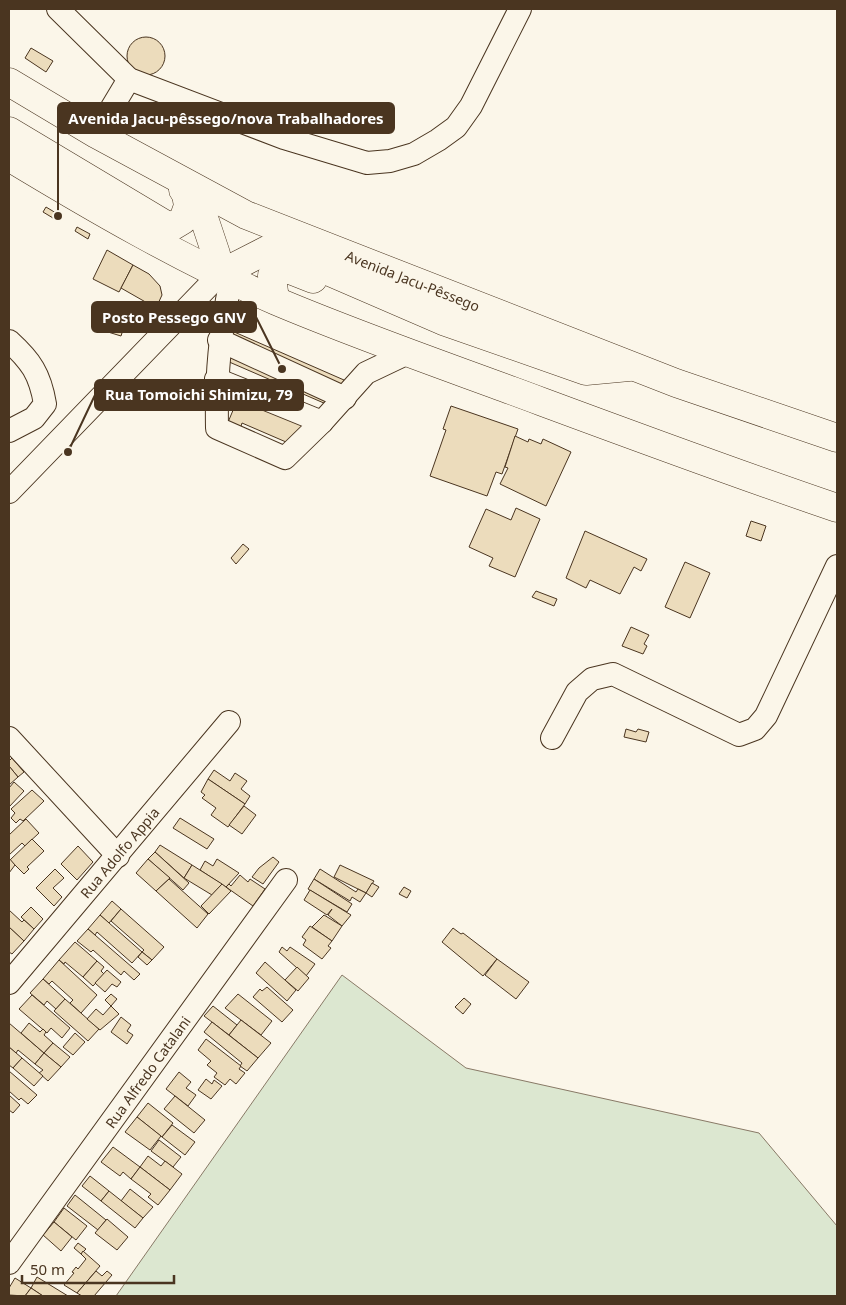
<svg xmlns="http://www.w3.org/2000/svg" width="846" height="1305" font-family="'Noto Sans',sans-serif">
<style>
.green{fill:#dce7d0;stroke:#887966}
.building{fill:#ecdcbc;stroke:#4a3520}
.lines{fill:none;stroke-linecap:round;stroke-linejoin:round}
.minor-casing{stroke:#4a3520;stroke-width:24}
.highway-casing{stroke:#4a3520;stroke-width:29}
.minor{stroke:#fbf6e9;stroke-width:22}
.highway{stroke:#fbf6e9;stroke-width:28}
.labels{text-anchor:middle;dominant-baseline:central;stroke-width:4;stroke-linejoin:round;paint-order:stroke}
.street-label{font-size:14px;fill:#4a3520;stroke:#fbf6e9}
.leader{fill:none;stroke:#4a3520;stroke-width:2}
.callout-dot{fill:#4a3520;stroke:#fbf6e9;stroke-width:2}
.callout{fill:#4a3520;stroke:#4a3520;stroke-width:2}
.callout-label{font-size:15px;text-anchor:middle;font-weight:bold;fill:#fff}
</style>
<rect width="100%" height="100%" fill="#fbf6e9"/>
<polygon class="green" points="342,975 466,1068 759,1133 837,1226 837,1296 116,1296"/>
<g class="building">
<circle cx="146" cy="56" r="19"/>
<polygon points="31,48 53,61 46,72 25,58"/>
<polygon points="46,207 56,213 53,218 43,212"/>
<polygon points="77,227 90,234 88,239 75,231"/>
<polygon points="107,250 133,265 119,292 93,279"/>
<polygon points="133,265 149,274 160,286 162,295 156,308 121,288"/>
<polygon points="110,328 122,333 121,336 108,332"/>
<polygon points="232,331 344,380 333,407 220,358"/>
<polygon points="239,396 304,424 293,445 242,423 239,433 226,427"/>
<polygon points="451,406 518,429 502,474 496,472 487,496 430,476 446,430 443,429"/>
<polygon points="515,436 528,442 529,439 541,444 543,439 571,452 546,506 500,484 508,468 505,467"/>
<polygon points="516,508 540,519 515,577 489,566 493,558 469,547 486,509 511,520"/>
<polygon points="751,521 766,526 761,541 746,536"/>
<polygon points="585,531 647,559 641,571 634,567 620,594 590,580 586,588 566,578"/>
<polygon points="243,544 249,549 236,564 231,558"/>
<polygon points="685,562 710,573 690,618 665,607"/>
<polygon points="536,591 557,599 554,606 532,597"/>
<polygon points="631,627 649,635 644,644 647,646 643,654 622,646"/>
<polygon points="626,729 636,732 638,729 649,732 646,742 624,737"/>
<polygon points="12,758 24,772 18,777 9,766 9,761"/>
<polygon points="9,766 18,777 9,785"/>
<polygon points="214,770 230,781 235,773 247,781 241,789 250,796 245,804 208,779"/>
<polygon points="208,779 245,804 228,827 211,815 216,808 202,798 205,795 201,792"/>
<polygon points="14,782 24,791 9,807 9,788"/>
<polygon points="32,790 44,801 23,821 20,819 16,823 11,818 15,813 11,809"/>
<polygon points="244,806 256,815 242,834 229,825"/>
<polygon points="180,818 214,839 207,849 173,828"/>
<polygon points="26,819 39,833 25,846 22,843 9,855 9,835"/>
<polygon points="32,839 44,851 27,867 29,869 24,874 10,860"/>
<polygon points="160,845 192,865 184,878 155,852"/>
<polygon points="78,846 93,862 77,880 61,864"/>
<polygon points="155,852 189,883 183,890 148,859"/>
<polygon points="273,857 279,862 263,884 252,877 259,868"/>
<polygon points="9,858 15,865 9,873"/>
<polygon points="148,859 170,878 156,891 136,873"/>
<polygon points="217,859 239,873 226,887 200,870 205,861 213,866"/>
<polygon points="192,865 222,884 212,895 184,878"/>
<polygon points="340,865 374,881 366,893 334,877"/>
<polygon points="55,869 64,878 53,888 62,897 54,906 36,888"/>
<polygon points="320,869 356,892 358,889 366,893 360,902 352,897 350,901 314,879"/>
<polygon points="240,875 248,882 250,879 265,889 253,906 226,887 229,884 231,886"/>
<polygon points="169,879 208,914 197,928 156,891"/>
<polygon points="314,879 352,904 347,912 308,889"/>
<polygon points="372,883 379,887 372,897 366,893"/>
<polygon points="222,884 231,891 209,914 201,906"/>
<polygon points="404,887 411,891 407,898 399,894"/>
<polygon points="310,890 351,915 342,926 328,915 332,909 327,915 304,900"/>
<polygon points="112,901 121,909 109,923 100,915"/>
<polygon points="31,907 43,919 34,929 21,917"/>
<polygon points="121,909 164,947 152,960 142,952 144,950 111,921"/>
<polygon points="9,910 22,922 24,920 34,929 24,941 9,927"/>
<polygon points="100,915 142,952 132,963 97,932 95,935 88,929"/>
<polygon points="324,915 342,926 332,941 312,927"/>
<polygon points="310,926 332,941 328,946 331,948 322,959 303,945 306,940 302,937"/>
<polygon points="9,927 24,941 12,954 9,952"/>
<polygon points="453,928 461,934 463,933 497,959 483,976 442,942"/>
<polygon points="88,929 140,974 134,980 124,971 121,975 93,950 91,952 77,941"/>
<polygon points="75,942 97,961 83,977 65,962 64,964 59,960"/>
<polygon points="282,947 287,951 290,947 315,964 306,976 279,952"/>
<polygon points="142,952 152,960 147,965 138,957"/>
<polygon points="497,959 529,982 516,999 485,975"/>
<polygon points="59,960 97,995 81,1013 70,1003 73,1000 52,981 49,984 43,979"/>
<polygon points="97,961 104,967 101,971 104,974 93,986 83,977"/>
<polygon points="265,962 296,990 287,1001 256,973"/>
<polygon points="297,967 309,978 298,991 285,980"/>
<polygon points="107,970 121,982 117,987 112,984 105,992 95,983"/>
<polygon points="43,979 65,999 56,1009 47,1001 44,1005 30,993"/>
<polygon points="267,987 293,1010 282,1022 253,997 260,989 262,991"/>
<polygon points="111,994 117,999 111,1006 105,1000"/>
<polygon points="238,994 272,1021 261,1035 225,1008"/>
<polygon points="32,995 70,1028 62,1038 51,1028 47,1033 19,1009"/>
<polygon points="464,998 471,1004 463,1014 455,1007"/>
<polygon points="65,999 99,1029 88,1041 54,1011"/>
<polygon points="111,1006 119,1014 100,1030 87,1019 96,1009 103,1015"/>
<polygon points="213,1006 237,1025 229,1035 204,1016"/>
<polygon points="121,1017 131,1025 127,1031 133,1035 127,1044 111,1032"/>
<polygon points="241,1020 271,1043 258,1058 229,1035"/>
<polygon points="212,1022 258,1058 247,1071 240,1066 242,1063 204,1032"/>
<polygon points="9,1023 44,1053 35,1064 18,1050 16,1053 9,1047"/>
<polygon points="29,1023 40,1032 43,1029 46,1032 44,1035 53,1043 44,1053 21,1033"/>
<polygon points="75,1033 85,1042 73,1055 63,1047"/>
<polygon points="206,1039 241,1066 239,1069 245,1073 236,1084 230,1079 225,1085 214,1077 217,1073 207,1065 211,1061 198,1050"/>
<polygon points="53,1043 70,1057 61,1067 44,1053"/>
<polygon points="9,1047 22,1058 13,1068 9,1065"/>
<polygon points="44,1053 61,1067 48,1081 39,1073 43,1070 35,1064"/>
<polygon points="22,1058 43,1076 34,1086 13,1068"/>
<polygon points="9,1071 37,1095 28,1104 21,1098 19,1100 9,1091"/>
<polygon points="179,1072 191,1082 186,1088 196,1095 188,1106 166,1089"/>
<polygon points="206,1079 212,1084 214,1080 222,1086 211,1099 198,1090"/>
<polygon points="9,1095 20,1105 13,1113 9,1110"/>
<polygon points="175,1096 205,1120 194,1133 164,1109"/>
<polygon points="148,1103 173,1123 162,1137 137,1117"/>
<polygon points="137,1117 161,1136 150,1150 125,1132"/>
<polygon points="172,1125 195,1142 185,1155 162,1137"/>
<polygon points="159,1140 181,1157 173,1167 151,1151"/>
<polygon points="113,1147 140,1167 131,1179 123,1172 120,1176 101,1162"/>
<polygon points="148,1156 161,1166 165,1161 182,1174 170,1190 140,1167"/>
<polygon points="140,1167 170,1190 158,1205 148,1197 151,1194 131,1179"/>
<polygon points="90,1176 109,1191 101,1201 82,1186"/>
<polygon points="130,1189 153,1207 143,1218 121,1201"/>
<polygon points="109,1191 143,1218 135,1228 101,1201"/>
<polygon points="75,1195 106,1220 98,1230 67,1206"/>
<polygon points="64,1208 87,1226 76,1240 54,1222"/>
<polygon points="107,1219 128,1237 117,1250 95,1233"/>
<polygon points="54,1222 72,1237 61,1251 43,1235"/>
<polygon points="78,1243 86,1249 81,1254 74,1248"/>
<polygon points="83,1251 100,1266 77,1293 64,1285 74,1273 72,1272 76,1267 78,1269 86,1259 81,1254"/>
<polygon points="96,1271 102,1276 107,1271 112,1275 94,1296 82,1296 77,1293"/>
<polygon points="37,1277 68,1296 43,1296 31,1288"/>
<polygon points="15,1278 31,1288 25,1296 9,1295 9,1288"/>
<polygon points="31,1288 43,1296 25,1296"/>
</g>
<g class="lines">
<g class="minor-casing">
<g id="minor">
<polyline points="58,9 129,79 284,138 367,163 390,161 414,154 438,140 456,127 471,106 520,9"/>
<polyline points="96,134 129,79"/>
<path d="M231,279C220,333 216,373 217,428L285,458L322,422L366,373L408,353"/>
<polyline points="219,340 345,398"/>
<path d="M9,341C31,361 40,374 45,404L34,418L9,431"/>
<polyline points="216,379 322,422"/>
<polyline points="9,492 220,274"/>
<polyline points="9,738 118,856"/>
<polyline points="552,738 577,692 592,679 613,674 739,735 755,729 766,716 837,566"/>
<path id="s1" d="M9,983L229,722"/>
<path id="s2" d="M9,1263L286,880"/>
</g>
</g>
<g class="highway-casing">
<g id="highway">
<path id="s3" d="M9,82L96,134L246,215L676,383L837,438"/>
<polyline points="9,131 166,225 173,226 183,220 188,206 186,194"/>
<path d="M9,157C95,209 183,260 276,301C354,334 434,362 513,391C621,431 728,471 837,508"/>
<polyline points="183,190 203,215 216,254 220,274"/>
<polyline points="220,274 269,249 288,254 443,321 586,371 629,367"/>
<polyline points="275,300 272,276 285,268 313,279"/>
</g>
</g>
<use href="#minor" class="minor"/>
<use href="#highway" class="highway"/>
</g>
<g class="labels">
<g class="street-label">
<text stroke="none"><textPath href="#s3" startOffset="451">Avenida Jacu-Pêssego</textPath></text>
<text stroke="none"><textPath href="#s1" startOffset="171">Rua Adolfo Appia</textPath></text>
<text stroke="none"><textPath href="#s2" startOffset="236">Rua Alfredo Catalani</textPath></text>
</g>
</g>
<path class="leader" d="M58 216L58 118M282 369L256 317M68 452L95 395"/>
<g class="callout-dot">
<circle cx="58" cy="216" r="5"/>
<circle cx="282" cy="369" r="5"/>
<circle cx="68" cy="452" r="5"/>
</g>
<g class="callout">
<rect x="58" y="103" width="336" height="30" rx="5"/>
<rect x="92" y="302" width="164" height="30" rx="5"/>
<rect x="95" y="380" width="208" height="30" rx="5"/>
</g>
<g class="callout-label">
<text x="226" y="124">Avenida Jacu-pêssego/nova Trabalhadores</text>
<text x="174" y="323">Posto Pessego GNV</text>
<text x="199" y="400">Rua Tomoichi Shimizu, 79</text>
</g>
<rect width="846" height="1305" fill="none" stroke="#4a3520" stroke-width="20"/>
<path d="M22 1275v8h152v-8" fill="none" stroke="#4a3520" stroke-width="2.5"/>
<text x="30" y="1275" font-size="15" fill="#4a3520" stroke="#fbf6e9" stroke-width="4" paint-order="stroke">50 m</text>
</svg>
